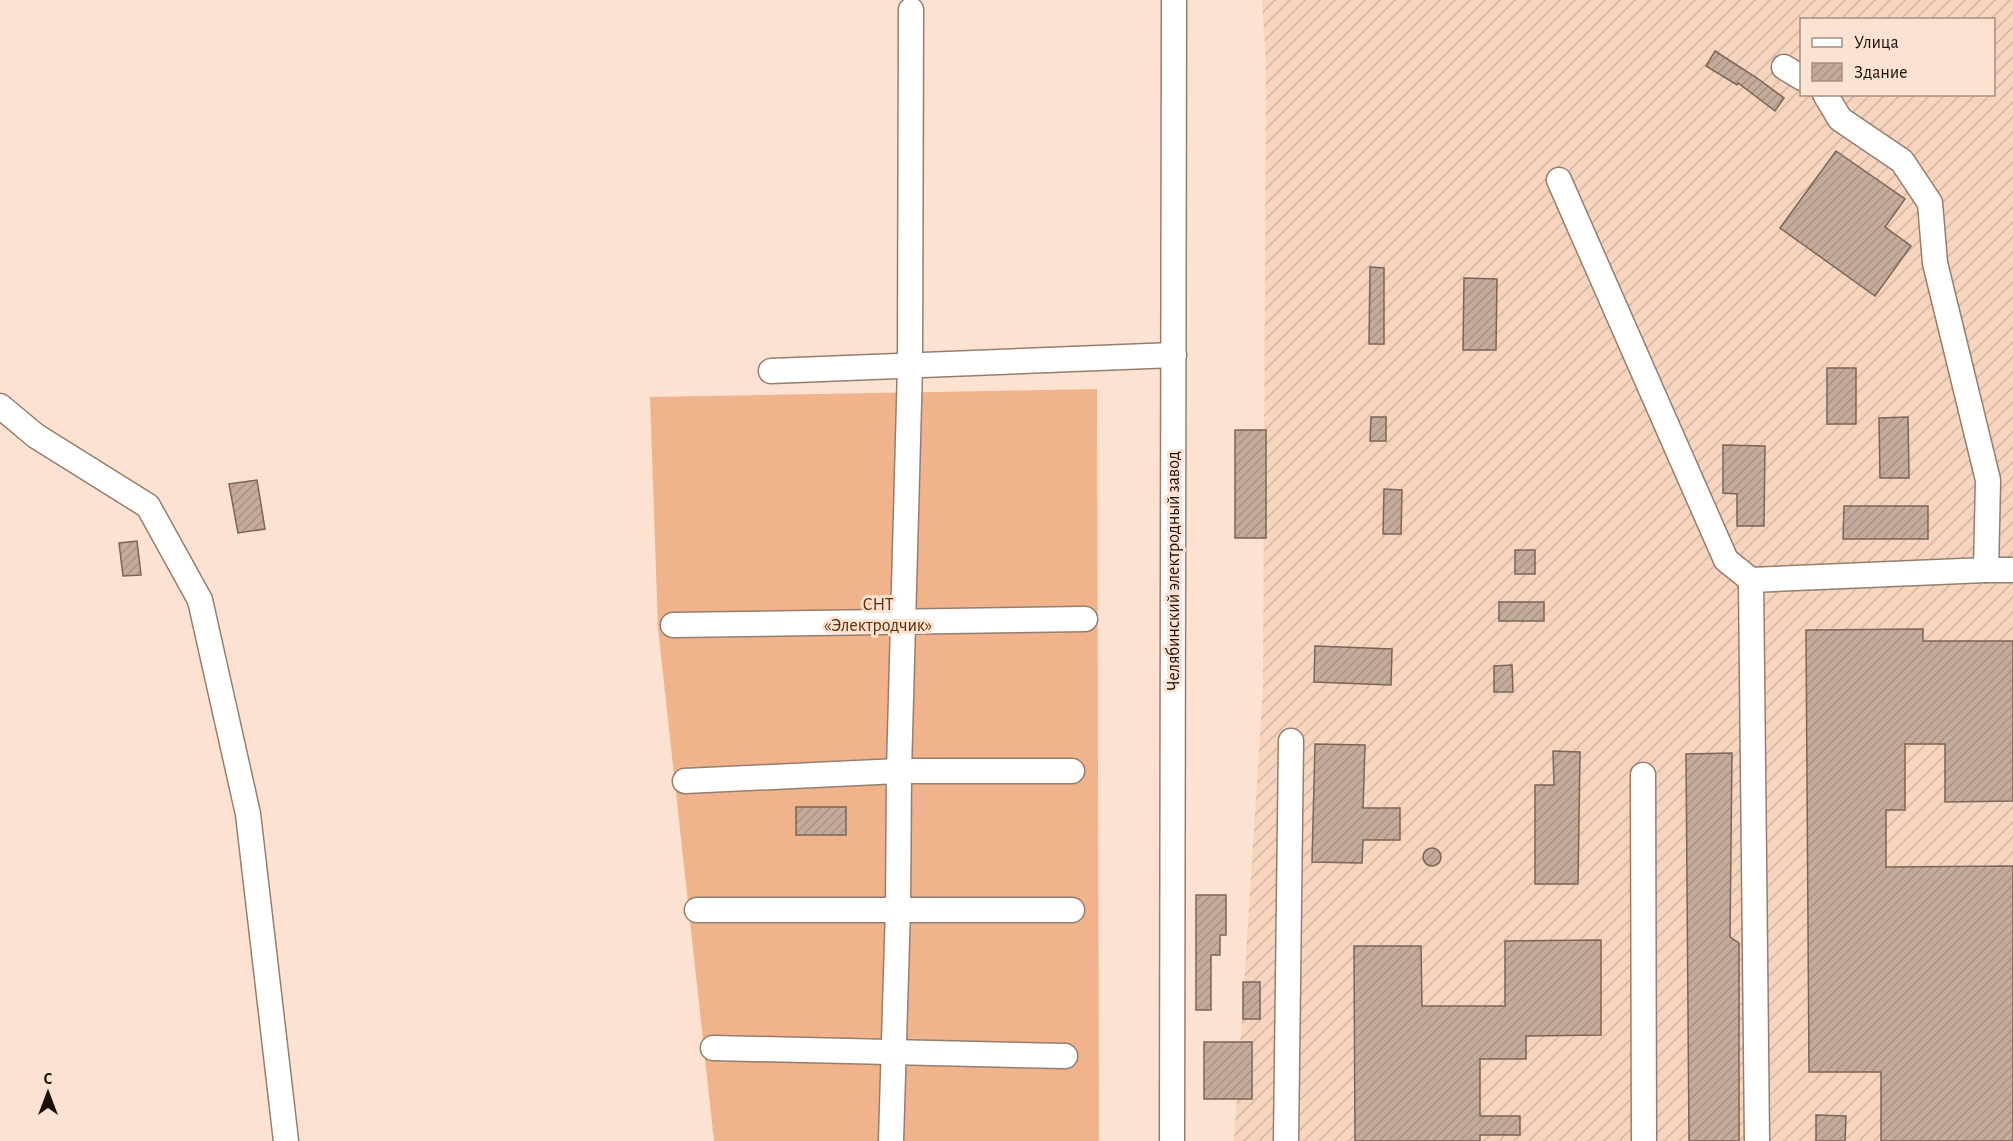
<svg xmlns="http://www.w3.org/2000/svg" width="2013" height="1141" font-family="'Alegreya Sans',sans-serif">
<style>
.industrial{fill:url(#industrial-furrows);fill-rule:evenodd}
.garden{fill:#f0b38b}
.building{fill:url(#building-hatch);stroke:#7c6556;stroke-width:1.5}
.lines{fill:none;stroke-linecap:round;stroke-linejoin:round}
.minor-casing{stroke:#967e6e;stroke-width:27}
.minor{stroke:#fff;stroke-width:24}
.labels{text-anchor:middle;dominant-baseline:central;stroke-width:6;stroke-linejoin:round;paint-order:stroke}
.street-label{font-size:18px;fill:#19100a;stroke:#fee2d1}
.park-label{font-size:18px;fill:#5b2b03;stroke:#fee2d1}
</style>
<defs>
<pattern id="industrial-furrows" width="10" height="10" patternUnits="userSpaceOnUse" patternTransform="scale(1.5)"><rect width="10" height="10" fill="#f6d4be"/><path d="M-1 1l2-2M0 10L10 0M9 11l2-2" fill="none" stroke="#d2b5a2"/></pattern>
<pattern id="building-hatch" width="6" height="6" patternUnits="userSpaceOnUse" patternTransform="scale(1.5)"><rect width="6" height="6" fill="#c5ab9b"/><path d="M-1 1l2-2M0 6l6-6M5 7l2-2" fill="none" stroke="#a99284"/></pattern>
</defs>
<rect width="100%" height="100%" fill="#fee2d1"/>
<path class="industrial" d="M1262,0H2013V1141H1234L1263,689L1266,62ZM1802,20H1994V94H1802Z"/>
<polygon class="garden" points="1097,389 1099,1141 714,1141 658,628 650,397"/>
<g class="building">
<polygon points="1715,51 1757,78 1784,98 1775,111 1738,83 1737,85 1706,66"/>
<polygon points="1836,151 1905,199 1885,227 1911,246 1875,296 1780,228"/>
<polygon points="1370,267 1384,268 1384,344 1369,344"/>
<polygon points="1464,278 1497,279 1496,350 1463,350"/>
<rect x="1827" y="368" width="29" height="56"/>
<polygon points="1371,417 1386,417 1386,441 1370,441"/>
<polygon points="1908,417 1909,478 1880,478 1879,418"/>
<rect x="1235" y="430" width="31" height="108"/>
<polygon points="1723,445 1765,446 1764,526 1737,526 1737,494 1723,493"/>
<polygon points="257,480 265,529 238,533 229,484"/>
<polygon points="1384,489 1402,490 1401,534 1383,534"/>
<polygon points="1844,506 1928,506 1928,539 1843,539"/>
<polygon points="137,541 141,575 123,576 119,543"/>
<rect x="1515" y="550" width="20" height="24"/>
<rect x="1499" y="602" width="45" height="19"/>
<polygon points="1923,629 1923,641 2013,641 2013,801 1945,802 1945,744 1905,744 1905,810 1886,810 1886,867 2013,866 2013,1141 1881,1141 1881,1072 1809,1072 1806,630"/>
<polygon points="1315,646 1392,649 1391,685 1314,682"/>
<polygon points="1512,665 1513,692 1494,692 1494,666"/>
<polygon points="1315,744 1365,745 1363,808 1400,808 1400,840 1363,840 1362,863 1312,862"/>
<polygon points="1553,751 1580,752 1578,884 1535,884 1535,785 1554,785"/>
<polygon points="1732,753 1730,937 1739,943 1739,1141 1689,1141 1686,754"/>
<rect x="796" y="807" width="50" height="28"/>
<circle cx="1432" cy="857" r="9"/>
<polygon points="1196,895 1226,895 1226,935 1220,935 1220,955 1211,955 1211,1010 1196,1010"/>
<polygon points="1601,940 1601,1035 1526,1036 1526,1059 1480,1059 1480,1116 1520,1116 1520,1135 1480,1135 1480,1141 1355,1141 1354,946 1421,946 1422,1006 1505,1006 1505,941"/>
<rect x="1243" y="982" width="17" height="37"/>
<rect x="1204" y="1042" width="48" height="57"/>
<polygon points="1816,1115 1846,1116 1845,1141 1816,1141"/>
</g>
<g class="lines">
<g class="minor-casing">
<g id="minor">
<polyline points="1784,67 1802,78"/>
<polyline points="1825,94 1840,119 1902,161 1930,203 1935,263 1988,480 1986,570"/>
<polyline points="1559,180 1726,560 1751,580 1986,570 2013,570"/>
<polyline points="771,371 1174,355"/>
<polyline points="0,406 36,436 148,506 200,600 248,814 286,1141"/>
<polyline points="1751,580 1757,1141"/>
<polyline points="673,625 1085,619"/>
<polyline points="1643,775 1644,1141"/>
<polyline points="685,781 899,771 1072,771"/>
<polyline points="697,910 1072,910"/>
<polyline points="713,1048 1065,1056"/>
<polyline points="891,1141 898,908 899,771 910,366 911,10"/>
<polyline points="1172,1141 1174,0"/>
<polyline points="1286,1141 1291,741"/>
</g>
</g>
<use href="#minor" class="minor"/>
</g>
<g class="labels">
<g class="street-label">
<text transform="translate(1174 571) rotate(-90)">Челябинский электродный завод</text>
</g>
<g class="park-label">
<text x="878" y="605">СНТ<tspan x="878" dy="21">«Электродчик»</tspan></text>
</g>
</g>
<rect x="1800" y="18" width="195" height="78" fill="#fee2d1" stroke="#a28e81" stroke-width="1.5"/>
<rect x="1812" y="38" width="30" height="9" fill="#ffffff" stroke="#a28e81" stroke-width="1.5"/>
<text x="1854" y="48" font-size="18" fill="#19100a">Улица</text>
<rect x="1812" y="63" width="30" height="18" fill="url(#building-hatch)" stroke="#a28e81" stroke-width="1.5"/>
<text x="1854" y="78" font-size="18" fill="#19100a">Здание</text>
<g transform="translate(48 1093)" stroke="#fee2d1" stroke-width="4.5" paint-order="stroke">
<path d="M0-4.5L10 22L0 15L-10 22Z" fill="#19100a"/>
<text y="-9" font-size="16" font-weight="bold" text-anchor="middle" fill="#19100a">С</text>
</g>
</svg>
